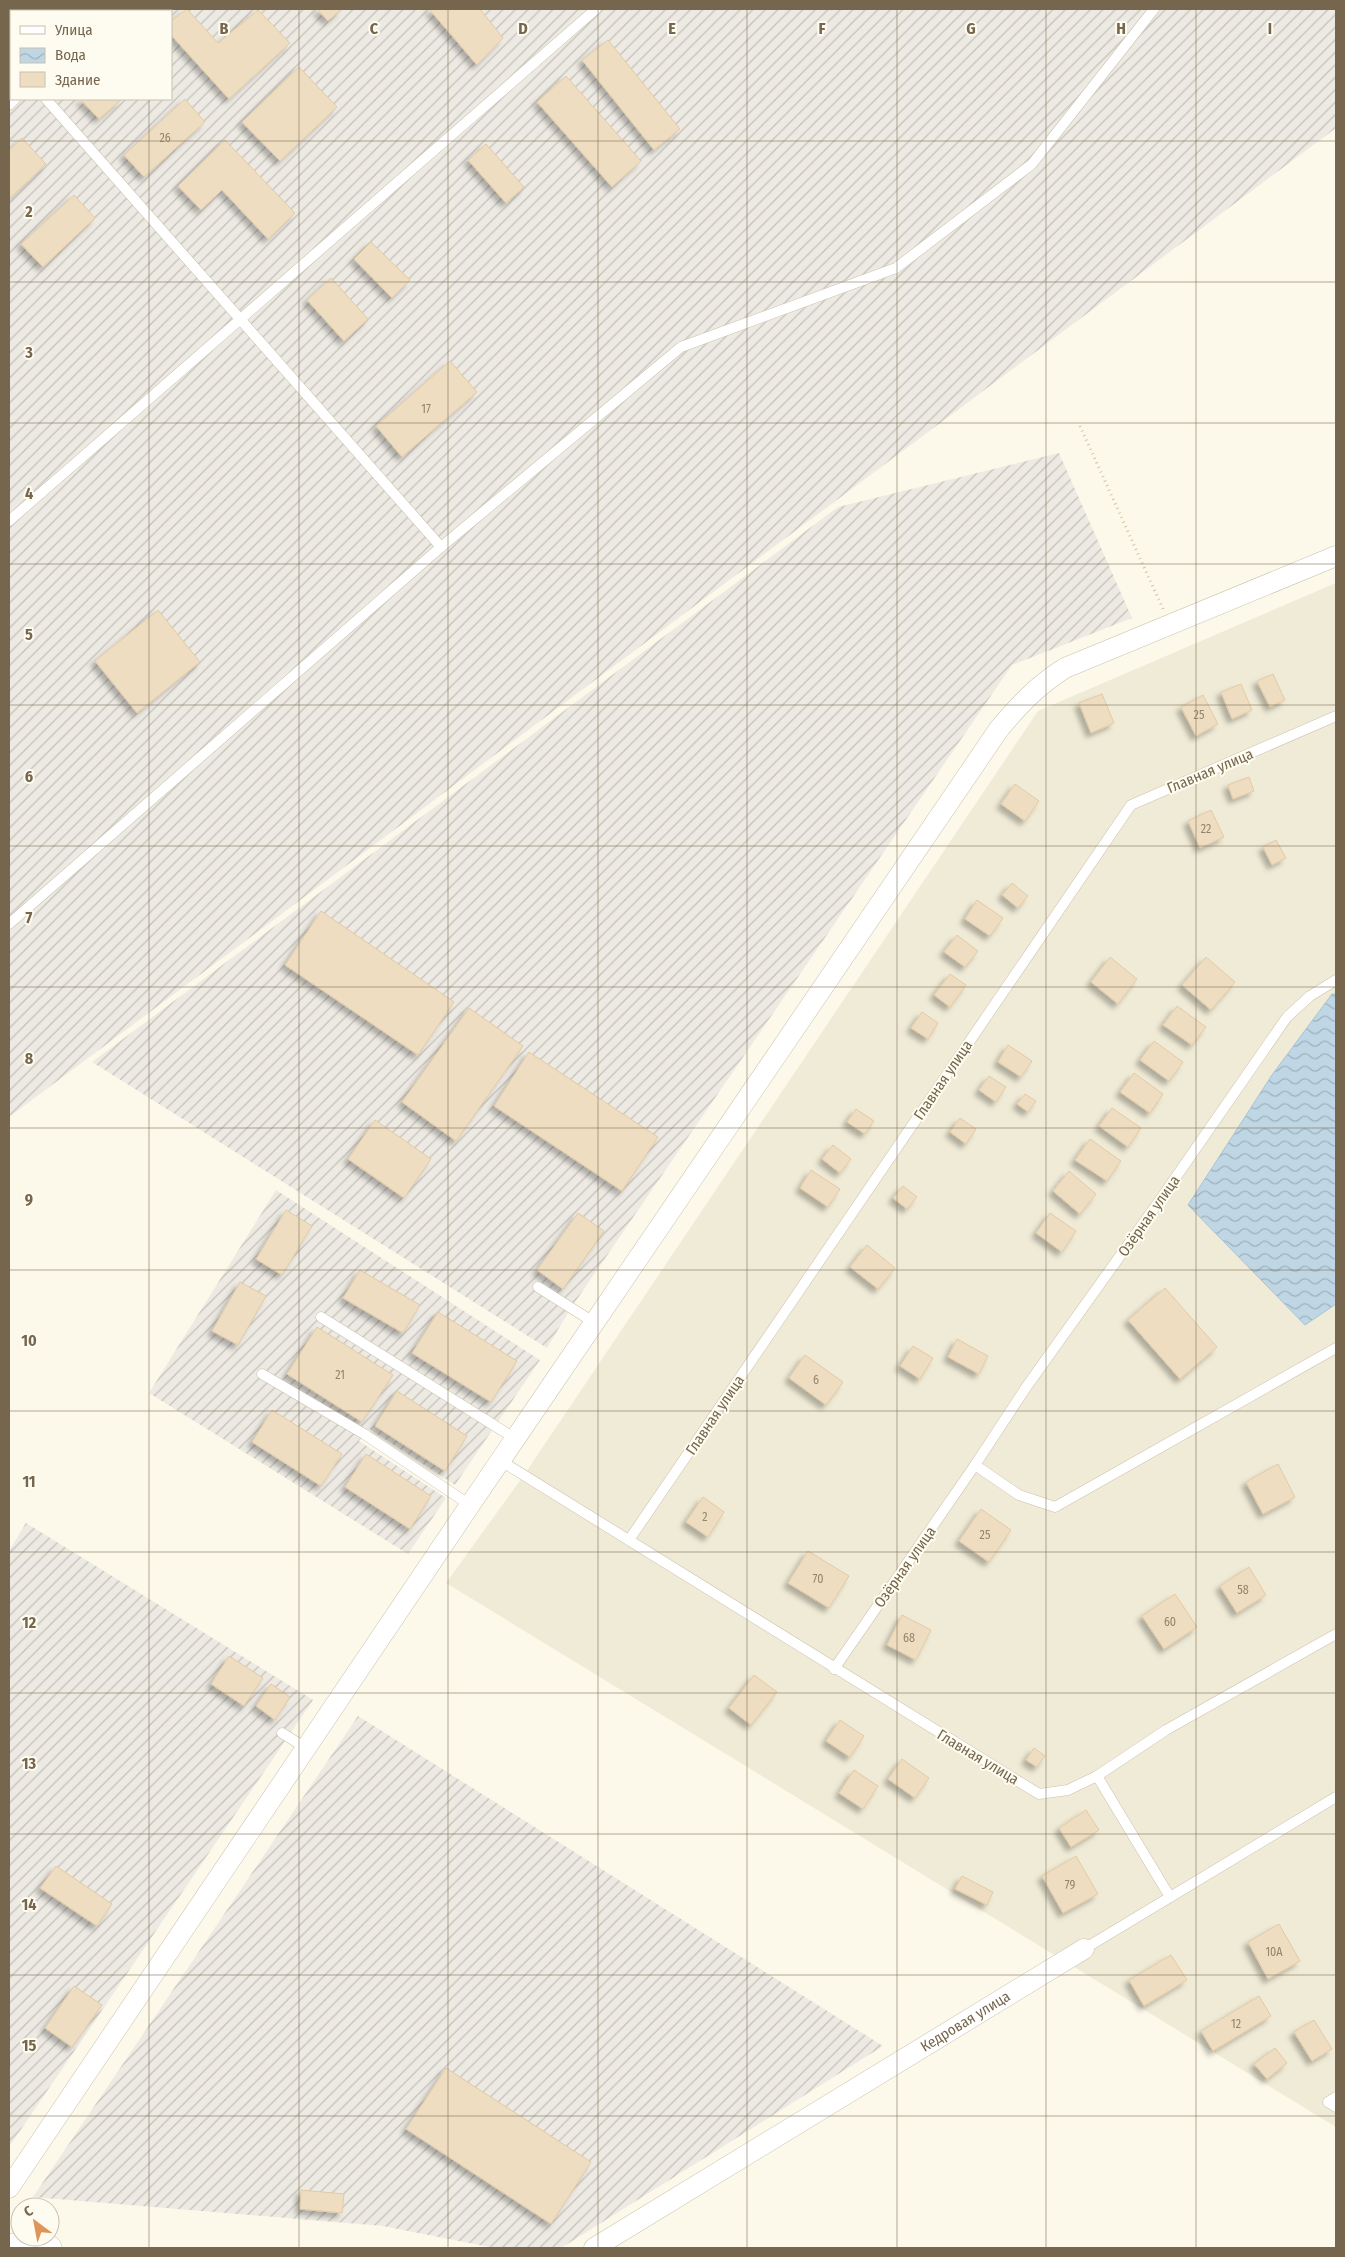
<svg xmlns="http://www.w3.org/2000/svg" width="1345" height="2257" font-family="'Fira Sans Condensed',sans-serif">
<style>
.residential{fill:#f0ebd6}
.industrial{fill:url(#industrial-furrows);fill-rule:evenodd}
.water{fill:url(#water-waves);stroke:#a6c3d6}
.building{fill:#eeddc1;stroke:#e2caa4;filter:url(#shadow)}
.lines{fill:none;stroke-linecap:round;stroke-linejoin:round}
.service-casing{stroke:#ccc1ad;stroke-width:11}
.minor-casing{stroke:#ccc1ad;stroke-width:21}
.tertiary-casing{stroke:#ccc1ad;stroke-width:26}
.path{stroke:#d5c3a6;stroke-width:3;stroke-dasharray:1 4;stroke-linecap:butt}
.service{stroke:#fff;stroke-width:10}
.minor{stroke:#fff;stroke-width:20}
.tertiary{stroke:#fff;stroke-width:25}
.grid{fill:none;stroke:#76664e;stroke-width:1;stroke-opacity:0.55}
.labels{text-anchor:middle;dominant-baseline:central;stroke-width:4;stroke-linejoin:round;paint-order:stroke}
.number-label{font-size:12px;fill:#94846b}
.street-label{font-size:15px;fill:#76664e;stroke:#fefcf1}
.grid-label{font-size:16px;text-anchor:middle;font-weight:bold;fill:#76664e;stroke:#fefcf1;stroke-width:4;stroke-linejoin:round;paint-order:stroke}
</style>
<defs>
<pattern id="industrial-furrows" width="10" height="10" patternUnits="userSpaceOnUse" patternTransform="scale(1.25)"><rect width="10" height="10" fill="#edeae3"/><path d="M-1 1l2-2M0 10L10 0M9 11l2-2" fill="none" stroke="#c5c1ba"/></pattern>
<pattern id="water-waves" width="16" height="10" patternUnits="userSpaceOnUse" patternTransform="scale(1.25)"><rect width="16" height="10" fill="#bfd6e5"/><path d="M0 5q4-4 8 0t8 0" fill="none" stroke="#a0b1bc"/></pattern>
<filter id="shadow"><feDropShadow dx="-4.5" dy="4.5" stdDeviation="2.5" flood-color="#0004"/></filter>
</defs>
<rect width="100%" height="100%" fill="#fcf9ea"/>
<polygon class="residential" points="1336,583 1336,2127 446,1583 524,1475 1038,711"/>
<g class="industrial">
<path d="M9,9H1336V128L9,1117ZM11,11H171V99H11Z"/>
<polygon points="1059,453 1132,618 1012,665 571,1308 547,1348 92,1062 838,507"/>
<polygon points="276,1190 540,1360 455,1485 369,1429 359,1441 446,1498 408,1554 149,1393"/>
<polygon points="26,1523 313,1700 9,2147 9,1551"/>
<polygon points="358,1716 883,2046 561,2248 494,2248 383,2226 33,2197"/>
</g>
<polygon class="water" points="1332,994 1336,994 1336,1304 1305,1325 1188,1205 1272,1075"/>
<g class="building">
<polygon points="187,9 218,43 258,10 290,43 229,99 171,35 171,21"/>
<polygon points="317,9 342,9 328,21"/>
<polygon points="429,9 480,9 503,38 477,65"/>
<polygon points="608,40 680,129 654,150 582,60"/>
<polygon points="299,67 337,107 280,161 242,122"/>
<polygon points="566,76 641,161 612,187 537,102"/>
<polygon points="80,99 122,99 99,119"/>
<polygon points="185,99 205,122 144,177 124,155"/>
<polygon points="22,138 46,164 9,199 9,150"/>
<polygon points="225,140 295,213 268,239 222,190 201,210 178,186"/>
<polygon points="486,144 524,187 506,203 468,160"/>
<polygon points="74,195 95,218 43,267 21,244"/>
<polygon points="371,242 410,280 392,298 354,259"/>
<polygon points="331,278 368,319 344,341 307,300"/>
<polygon points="450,361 477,392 402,457 376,426"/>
<polygon points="158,610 200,662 137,713 95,661"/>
<polygon points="1273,674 1285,700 1270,707 1257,681"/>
<polygon points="1241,684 1252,710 1232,719 1221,692"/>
<polygon points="1102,694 1114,723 1091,733 1079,703"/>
<polygon points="1203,695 1218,724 1196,736 1181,707"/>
<polygon points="1249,777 1254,791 1233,799 1228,785"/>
<polygon points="1015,784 1039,801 1025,821 1001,804"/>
<polygon points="1211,810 1224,837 1200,848 1188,821"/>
<polygon points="1276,840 1286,858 1272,865 1263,847"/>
<polygon points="1012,883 1028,896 1018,908 1002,895"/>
<polygon points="977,900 1003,918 990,936 965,919"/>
<polygon points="321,911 454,1002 418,1055 285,965"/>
<polygon points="957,935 978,951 965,967 944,952"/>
<polygon points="1110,957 1137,979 1118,1004 1091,982"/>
<polygon points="1206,957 1235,982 1211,1010 1182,985"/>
<polygon points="950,974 966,985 950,1007 934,995"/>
<polygon points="1177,1006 1206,1027 1192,1045 1163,1025"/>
<polygon points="469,1008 523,1046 456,1141 402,1102"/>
<polygon points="922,1012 938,1023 928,1039 911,1028"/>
<polygon points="1154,1041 1183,1062 1169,1081 1140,1060"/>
<polygon points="1008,1045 1032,1061 1021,1077 998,1062"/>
<polygon points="529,1052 658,1137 622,1191 494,1106"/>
<polygon points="1134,1073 1163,1094 1150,1113 1120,1092"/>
<polygon points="989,1076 1006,1087 996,1102 979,1090"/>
<polygon points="1025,1094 1036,1101 1028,1112 1017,1104"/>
<polygon points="1112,1108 1141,1128 1128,1147 1099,1126"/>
<polygon points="856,1109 874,1121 865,1134 847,1122"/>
<polygon points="960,1118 976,1129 966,1144 950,1132"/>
<polygon points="375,1120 431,1159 404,1198 348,1159"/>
<polygon points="1090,1139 1121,1161 1107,1181 1075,1160"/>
<polygon points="833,1145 851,1159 840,1173 822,1159"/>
<polygon points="811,1170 840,1189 828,1207 800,1188"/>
<polygon points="1069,1171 1096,1194 1080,1214 1053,1191"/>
<polygon points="903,1186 917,1197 907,1209 893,1198"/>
<polygon points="286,1210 312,1226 282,1275 256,1259"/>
<polygon points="578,1213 604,1231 563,1289 537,1270"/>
<polygon points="1050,1213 1076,1231 1062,1252 1036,1233"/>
<polygon points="867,1245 895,1268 878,1289 850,1267"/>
<polygon points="360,1270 420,1305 403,1333 343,1298"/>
<polygon points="240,1282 266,1296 238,1345 212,1331"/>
<polygon points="1165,1288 1217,1347 1180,1379 1128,1320"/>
<polygon points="438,1312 517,1361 491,1402 412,1353"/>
<polygon points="317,1327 393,1375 362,1422 287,1374"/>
<polygon points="957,1339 988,1356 979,1374 948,1357"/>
<polygon points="913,1346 933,1358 920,1379 900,1366"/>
<polygon points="805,1355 843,1382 826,1405 789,1378"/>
<polygon points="397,1391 467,1436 445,1471 375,1426"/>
<polygon points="272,1410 342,1454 321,1486 252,1442"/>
<polygon points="366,1454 431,1496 410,1529 345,1487"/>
<polygon points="1278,1464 1295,1497 1263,1514 1246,1482"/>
<polygon points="703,1497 724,1512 708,1537 686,1522"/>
<polygon points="981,1509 1011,1530 989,1562 959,1541"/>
<polygon points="808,1551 849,1576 829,1608 788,1583"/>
<polygon points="1249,1567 1266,1595 1237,1613 1220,1586"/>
<polygon points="1175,1594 1197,1627 1164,1649 1142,1616"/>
<polygon points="902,1615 931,1630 916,1660 887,1645"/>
<polygon points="229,1656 263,1678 244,1706 211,1684"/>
<polygon points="754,1675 777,1692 751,1725 729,1708"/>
<polygon points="271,1684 290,1697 275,1720 256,1706"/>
<polygon points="840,1720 864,1736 850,1757 826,1741"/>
<polygon points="1034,1748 1045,1756 1037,1767 1026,1760"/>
<polygon points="902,1759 929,1778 915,1798 888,1779"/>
<polygon points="854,1770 878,1786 863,1809 839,1793"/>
<polygon points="1086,1810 1099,1830 1071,1847 1059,1828"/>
<polygon points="1076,1856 1098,1894 1063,1913 1042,1876"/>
<polygon points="56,1866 112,1904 97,1926 40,1888"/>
<polygon points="962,1876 993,1892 987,1905 955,1889"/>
<polygon points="1279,1924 1300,1961 1268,1979 1248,1942"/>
<polygon points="1171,1955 1187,1980 1144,2006 1129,1980"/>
<polygon points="74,1986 102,2005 72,2047 45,2028"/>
<polygon points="1259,1996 1271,2016 1213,2051 1201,2031"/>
<polygon points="1314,2020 1332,2049 1312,2061 1294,2032"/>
<polygon points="1275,2048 1287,2063 1267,2079 1254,2064"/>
<polygon points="446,2068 591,2162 551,2224 406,2129"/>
<polygon points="301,2190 344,2194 342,2213 300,2209"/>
</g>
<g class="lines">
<g class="service-casing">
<g id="service">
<polyline points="117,11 120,9"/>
<polyline points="9,56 11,59"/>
<polyline points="46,99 441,547"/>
<polyline points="9,105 15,99"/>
<polyline points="9,521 596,9"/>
<polyline points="9,924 441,547 681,347 896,268 1032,164 1154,9"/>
<polyline points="538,1287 595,1323"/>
<polyline points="321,1317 516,1439"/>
<polyline points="262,1374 364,1434 470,1505"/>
<polyline points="501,1461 1039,1794 1068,1790 1097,1776 1166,1730 1336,1634"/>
<polyline points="975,1465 1019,1495 1055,1507 1336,1348"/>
<polyline points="629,1540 1131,805 1336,716"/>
<polyline points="834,1669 975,1465 1027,1386 1160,1200 1287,1017 1310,996 1336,980"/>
<polyline points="282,1733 306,1748"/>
<polyline points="1097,1776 1170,1897"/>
<polyline points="1084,1949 1336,1797"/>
<polyline points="1336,2097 1328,2102 1336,2107"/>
</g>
</g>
<g class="minor-casing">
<g id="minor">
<path d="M9,2188L470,1505L999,729C1019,705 1038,685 1065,668L1336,556"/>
<path id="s1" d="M594,2248L1084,1949"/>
</g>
</g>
<g class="tertiary-casing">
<polyline id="tertiary" points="9,2246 49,2248"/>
</g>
<polyline class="path" points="1080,426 1163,609"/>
<use href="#service" class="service"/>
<use href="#minor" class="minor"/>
<use href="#tertiary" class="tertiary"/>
</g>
<path class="grid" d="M149,9V11M299,9V2248M448,9V2248M598,9V2248M747,9V2248M897,9V2248M1046,9V2248M1196,9V2248M149,99V2248M9,141H1336M9,282H1336M9,423H1336M9,564H1336M9,705H1336M9,846H1336M9,987H1336M9,1128H1336M9,1270H1336M9,1411H1336M9,1552H1336M9,1693H1336M9,1834H1336M9,1975H1336M9,2116H1336"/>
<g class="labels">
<g class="number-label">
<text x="165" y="138">26</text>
<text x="426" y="409">17</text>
<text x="1199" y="715">25</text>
<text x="1206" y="829">22</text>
<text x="340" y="1375">21</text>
<text x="816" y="1380">6</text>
<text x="705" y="1517">2</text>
<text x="985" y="1535">25</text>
<text x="818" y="1579">70</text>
<text x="1243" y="1590">58</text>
<text x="1170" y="1622">60</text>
<text x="909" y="1638">68</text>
<text x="1070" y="1885">79</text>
<text x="1274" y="1952">10А</text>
<text x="1236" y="2024">12</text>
</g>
<g class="street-label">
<text transform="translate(1210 771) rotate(-23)">Главная улица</text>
<text transform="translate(943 1080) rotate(-56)">Главная улица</text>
<text transform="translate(1149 1216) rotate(-55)">Озёрная улица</text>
<text transform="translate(715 1415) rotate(-56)">Главная улица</text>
<text transform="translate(905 1567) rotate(-55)">Озёрная улица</text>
<text transform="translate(978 1757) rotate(31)">Главная улица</text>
<text stroke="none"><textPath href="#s1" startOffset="435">Кедровая улица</textPath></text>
</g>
</g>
<g class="grid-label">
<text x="224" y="34">B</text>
<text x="374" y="34">C</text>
<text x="523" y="34">D</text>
<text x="672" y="34">E</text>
<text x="822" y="34">F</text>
<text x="971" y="34">G</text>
<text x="1121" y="34">H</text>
<text x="1270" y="34">I</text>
<text x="29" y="217">2</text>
<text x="29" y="358">3</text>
<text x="29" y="499">4</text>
<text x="29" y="640">5</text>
<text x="29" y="782">6</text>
<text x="29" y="923">7</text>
<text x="29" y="1064">8</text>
<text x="29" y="1205">9</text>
<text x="29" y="1346">10</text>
<text x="29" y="1487">11</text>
<text x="29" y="1628">12</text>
<text x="29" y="1769">13</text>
<text x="29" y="1910">14</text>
<text x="29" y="2051">15</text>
</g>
<rect width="1345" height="2257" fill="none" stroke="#76664e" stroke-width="20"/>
<rect x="10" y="10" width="162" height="90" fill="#fefcf1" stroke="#c8c0b0"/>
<rect x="20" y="26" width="25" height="8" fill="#ffffff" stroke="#c8c0b0"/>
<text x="55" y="35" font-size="15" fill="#76664e">Улица</text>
<rect x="20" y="48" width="25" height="15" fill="url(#water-waves)" stroke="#c8c0b0"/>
<text x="55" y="60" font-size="15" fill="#76664e">Вода</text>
<rect x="20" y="72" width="25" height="15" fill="#eeddc1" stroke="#c8c0b0"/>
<text x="55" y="85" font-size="15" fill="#76664e">Здание</text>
<g transform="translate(35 2222) rotate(328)"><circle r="24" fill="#fefcf1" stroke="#c8c0b0"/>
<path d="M0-4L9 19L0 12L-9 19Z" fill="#de9557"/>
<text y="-8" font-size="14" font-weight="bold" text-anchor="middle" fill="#76664e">С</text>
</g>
</svg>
